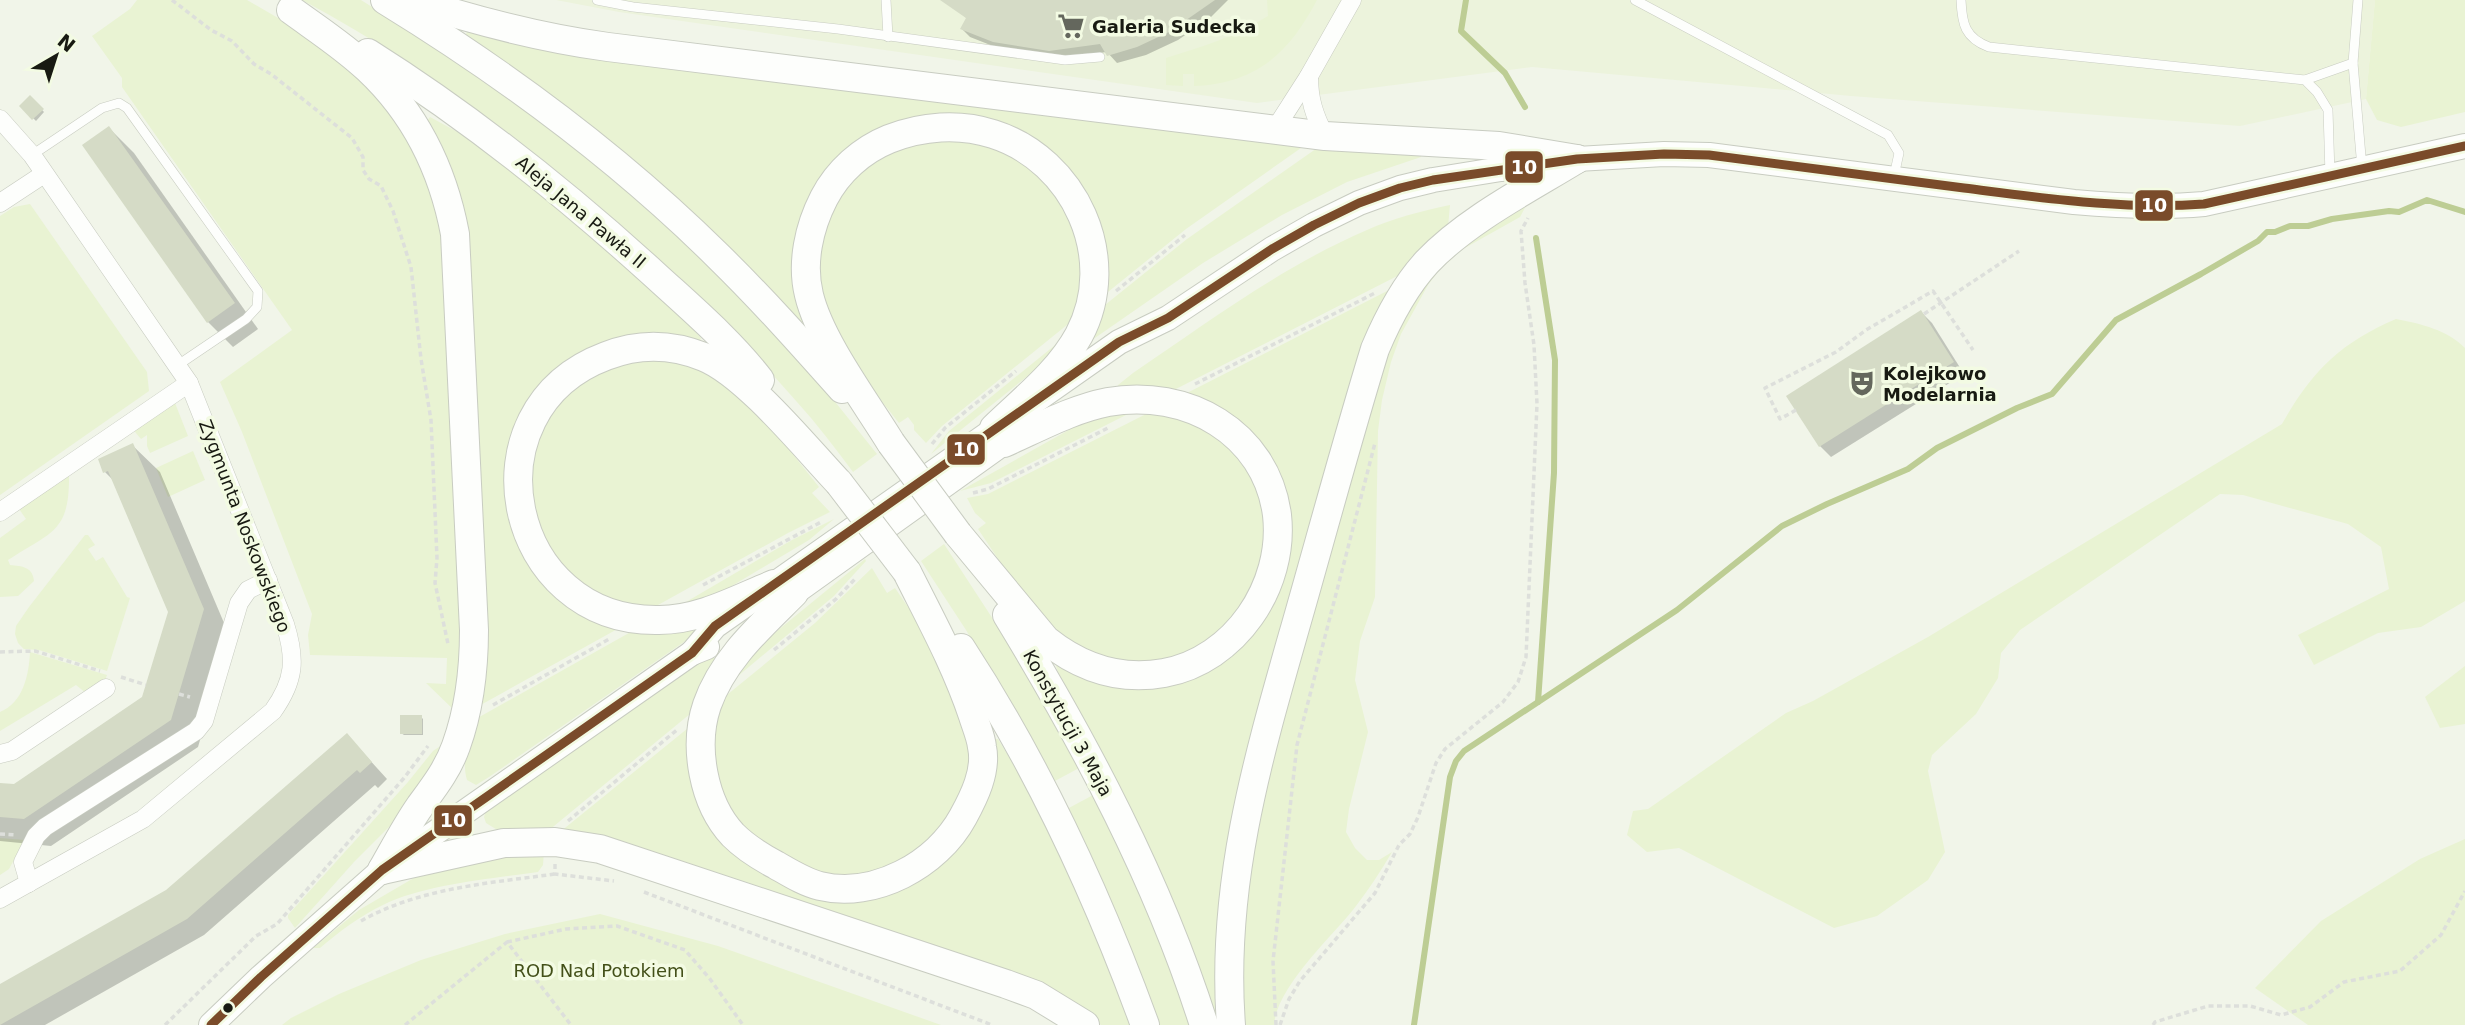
<svg xmlns="http://www.w3.org/2000/svg" width="2465" height="1025" font-family="'DejaVu Sans',sans-serif">
<style>
.built{fill:#ecf3dc}
.green{fill:#e9f3d3}
.shadow{fill:#0003}
.lines{fill:none;stroke-linecap:round;stroke-linejoin:round}
.stream{stroke:#bdcd94;stroke-width:6}
.building{fill:#d5dbc6}
.lane-casing{stroke:#c8ccc1;stroke-width:10}
.street-casing{stroke:#c8ccc1;stroke-width:19}
.secondary-casing{stroke:#c8ccc1;stroke-width:26}
.primary-casing{stroke:#c8ccc1;stroke-width:30}
.path{stroke:#dddfdb;stroke-width:3.5;stroke-dasharray:5 3.5;stroke-linecap:butt}
.lane{stroke:#fdfefc;stroke-width:9}
.street{stroke:#fdfefc;stroke-width:18}
.secondary{stroke:#fdfefc;stroke-width:24}
.primary{stroke:#fdfefc;stroke-width:28}
.primary-bridge-casing{stroke:#c8ccc1;stroke-width:30;stroke-linecap:butt}
.primary-bridge{stroke:#fdfefc;stroke-width:28}
.bus-1-casing{stroke:#f3fbe3;stroke-width:14}
.bus-1{stroke:#7a4b2a;stroke-width:9}
.bus-dot{fill:#181a12;stroke:#f3fbe3;stroke-width:2.5}
.labels{text-anchor:middle;dominant-baseline:central;stroke-width:7;stroke-linejoin:round;paint-order:stroke}
.poi-label{font-size:18px;font-weight:bold;fill:#181a12;stroke:#f3fbe3;text-anchor:start}
.street-label{font-size:18px;fill:#181a12;stroke:#f3fbe3}
.park-label{font-size:18px;fill:#435019;stroke:#f3fbe3}
.line-badge{stroke:#f3fbe3;stroke-width:2.5}
.badge-label{font-size:19px;text-anchor:middle;font-weight:bold;fill:#fff}
</style>
<rect width="100%" height="100%" fill="#f1f5e9"/>
<polygon class="built" points="556,0 2375,0 2366,99 2240,126 1851,96 1532,67 1257,103 619,12"/>
<g class="green">
<polygon points="137,0 247,0 285,22 357,70 398,114 440,206 464,630 456,712 426,683 446,684 447,658 310,655 308,635 312,614 242,432 220,382 292,330 122,87 122,78 92,36 130,9"/>
<path d="M302,0H361L451,57L550,128L627,192L708,264L750,306L828,393L877,454L853,472C835,448 817,424 797,402C658,244 488,100 302,0Z"/>
<path d="M1267,0H1317C1289,53 1257,83 1194,86V74H1183V86L1166,85V58C1202,47 1236,36 1268,16Z"/>
<polygon points="2375,0 2465,0 2465,112 2401,127 2377,120 2366,99"/>
<polygon points="467,31 1304,143 1301,148 1186,229 1103,296 1103,252 996,124 837,164 804,325 496,56 466,35"/>
<polygon points="430,117 465,136 521,176 675,310 701,338 700,341 567,365 510,510 621,627 477,707 467,260 427,121"/>
<polygon points="929,138 977,140 1021,158 1059,193 1084,254 1078,316 942,426 926,443 914,430 914,425 908,417 899,423 844,354 826,318 816,266 835,199 873,158"/>
<polygon points="1320,146 1421,155 1421,157 1347,182 1282,215 1203,263 1092,340 1100,309 1187,239"/>
<polygon points="30,204 147,372 149,391 0,495 0,216 14,207"/>
<path d="M1527,204L1520,217L1463,249L1440,269L1428,285L1401,334L1391,362L1382,400L1378,431L1375,597L1360,641L1355,680L1368,732L1349,809L1346,832L1355,848L1367,860H1379L1392,852C1381,871 1369,889 1356,906C1332,937 1277,986 1274,1025H1241L1238,966L1250,838L1374,385L1411,301L1460,246Z"/>
<path d="M1450,205L1448,227L1407,271L1172,391L1117,388L1118,385L1133,373C1208,322 1283,266 1367,230C1393,218 1422,211 1450,205Z"/>
<polygon points="1391,289 1356,379 1217,1016 1111,770 1058,672 1056,666 1058,664 1077,673 1227,656 1286,513 1183,395"/>
<path d="M2396,319C2422,324 2447,330 2465,348V601L2421,627L2378,633L2314,665L2298,635L2389,589L2381,547L2348,524L2243,495L2220,494L2020,630L2001,653L1998,678L1976,714L1932,755L1928,771L1945,852L1928,880L1877,916L1834,928L1679,848L1647,852L1627,835L1633,811L1648,809L1786,713L1813,701L1928,637L2282,424C2312,371 2340,343 2396,319Z"/>
<polygon points="1070,333 1035,370 931,454 949,431"/>
<polygon points="653,356 707,367 775,432 819,487 812,493 830,512 788,533 649,610 638,609 582,588 537,533 528,463 554,405 591,374"/>
<polygon points="175,403 188,436 150,453 147,446 147,435 141,439 131,427"/>
<polygon points="1156,409 1188,417 1238,453 1264,504 1266,549 1249,600 1201,649 1137,665 1076,650 1031,608 978,529 986,523 975,513 967,498 988,494"/>
<polygon points="1132,412 991,483 960,491 1092,417"/>
<polygon points="193,451 205,480 168,497 156,468"/>
<path d="M69,473C70,532 53,531 8,560L10,565C22,566 33,567 34,581L18,596L0,597V538L26,519L17,506Z"/>
<polygon points="834,519 809,540 710,599 674,609 792,540"/>
<polygon points="85,535 88,535 95,545 88,549 96,561 103,557 127,597 130,598 107,671 39,650 24,649 18,643 15,634 16,626 29,607"/>
<polygon points="944,544 1036,685 1081,767 1053,782 966,630 921,561"/>
<polygon points="865,559 866,561 834,596 738,676 750,653"/>
<polygon points="872,568 887,593 895,588 936,648 973,759 953,816 905,861 861,875 821,875 762,845 730,815 711,765 717,703 815,623"/>
<path d="M699,626L694,635L489,777L476,785L467,780C461,759 469,740 474,720L636,629Z"/>
<path d="M30,652L107,675L105,680L86,693L76,685L0,731V712C23,703 29,675 30,652Z"/>
<polygon points="709,656 716,659 696,709 548,831 499,831 486,823 484,817 486,811"/>
<polygon points="2465,666 2465,724 2440,728 2425,697"/>
<polygon points="693,724 694,770 798,888 919,877 995,739 998,739 1031,793 1083,899 1131,1025 1101,1025 1090,1016 560,832"/>
<polygon points="445,743 415,801 354,862 295,928 288,918 288,915 408,782 433,751"/>
<polygon points="1095,794 1156,930 1191,1025 1157,1025 1067,809"/>
<polygon points="0,838 25,840 9,869 0,875"/>
<polygon points="2465,839 2465,1025 2308,1025 2255,988 2321,921 2420,859"/>
<path d="M544,851L543,865L538,872C491,879 426,884 383,905C360,916 340,931 320,948H313L359,910L419,875L445,864Z"/>
<polygon points="600,914 718,946 941,1025 282,1025 291,1018 339,994 421,960 505,934"/>
</g>
<g class="shadow">
<polygon points="943,0 1228,0 1209,19 1178,40 1146,55 1117,63 1107,52 1058,58 1003,50 970,37 962,29 968,19"/>
<polygon points="30,97 44,112 36,121 21,106"/>
<polygon points="109,128 134,153 258,329 233,347 208,322"/>
<polygon points="1921,312 1932,323 1964,374 1831,457 1820,446"/>
<polygon points="132,445 160,472 230,637 198,747 51,846 0,841 0,785 15,786 144,698 169,612 115,482 105,472"/>
<polygon points="421,717 423,719 423,735 404,735 401,733"/>
<polygon points="347,735 387,779 378,788 375,785 204,935 45,1025 0,1025 0,986 167,892"/>
</g>
<g class="lines">
<g class="stream">
<polyline points="1466,0 1461,31 1505,73 1525,107"/>
<polyline points="1536,238 1555,360 1554,473 1538,702"/>
<polyline points="1414,1025 1450,777 1456,761 1464,751 1677,610 1782,526 1827,504 1908,469 1937,448 2017,408 2052,394 2116,320 2201,274 2258,241 2267,232 2275,232 2290,226 2308,226 2332,219 2389,211 2399,212 2427,200 2465,212"/>
</g>
</g>
<g class="building">
<polygon points="940,0 1215,0 1169,32 1137,47 1107,56 1100,44 1049,51 993,42 960,29 966,18"/>
<polygon points="30,95 44,109 32,120 19,106"/>
<polygon points="109,126 235,303 207,323 82,145"/>
<polygon points="1921,310 1954,362 1819,447 1786,396"/>
<polygon points="133,443 204,609 171,720 24,819 0,817 0,783 14,784 142,697 168,612 108,471 103,473 98,459"/>
<rect x="400" y="715" width="22" height="19"/>
<polygon points="347,733 372,762 360,773 357,770 187,919 0,1025 0,984 166,890"/>
</g>
<g class="lines">
<g class="lane-casing">
<g id="lane">
<polyline points="597,0 633,7 838,29 1065,60 1100,57"/>
<polyline points="886,0 888,37"/>
<polyline points="1635,0 1888,135 1899,153 1894,176"/>
<path d="M1961,0C1962,24 1965,38 1989,47L2305,80L2317,92L2328,110L2330,175"/>
<polyline points="2358,0 2353,63 2362,168"/>
<polyline points="2305,80 2353,63"/>
<polyline points="32,155 102,108 119,103 127,108 258,291 257,307 246,319 178,365"/>
</g>
</g>
<g class="street-casing">
<g id="street">
<path d="M1309,76C1309,99 1314,115 1325,136"/>
<path d="M0,119L32,155L189,383L285,624C296,659 295,680 273,711L143,819L0,899"/>
<polyline points="1275,129 1309,76 1352,0"/>
<polyline points="0,203 44,174"/>
<polyline points="0,512 189,383"/>
<polyline points="0,754 12,751 106,688"/>
<polyline points="29,883 23,862 36,836 45,827 196,731 204,721 239,603 248,590 268,580"/>
</g>
</g>
<g class="secondary-casing">
<g id="secondary">
<polyline points="780,603 1020,431"/>
<path d="M692,653L715,626L1119,342L1168,318L1272,249L1314,225L1359,203L1400,188L1433,180L1501,169L1577,159L1664,154L1709,155L2074,202C2118,206 2160,208 2204,204L2465,146"/>
<polyline points="211,1025 261,977 382,870 692,653 707,647"/>
</g>
</g>
<g class="primary-casing">
<g id="primary">
<path d="M385,0C504,73 619,158 718,256C762,299 802,344 842,389"/>
<path d="M411,0C476,21 541,38 608,47L1325,136L1499,146L1577,159"/>
<path d="M291,10C317,29 345,47 368,69C416,114 443,170 455,234L474,630C474,668 469,710 456,746C448,769 434,787 420,806C406,826 394,849 382,870"/>
<path d="M368,53C471,118 565,193 655,275C691,308 730,341 760,380"/>
<path d="M891,443C866,402 820,341 809,295C801,263 809,227 824,198C838,171 862,150 889,139C922,126 959,123 993,134C1075,160 1120,258 1079,335C1059,372 1024,399 994,428"/>
<path d="M958,534L1046,640C1081,668 1120,681 1164,673C1235,660 1285,586 1277,515C1266,432 1186,388 1108,402C1072,409 1038,428 1004,443"/>
<path d="M774,584C737,599 700,620 659,620C506,623 462,410 606,356C639,343 672,344 704,357C746,374 806,448 839,483"/>
<path d="M794,593C760,627 723,659 707,705C693,746 703,803 733,835C746,848 761,857 776,865C790,873 804,882 820,886C874,899 937,865 963,817C974,797 987,771 982,747C981,737 976,726 973,716C956,665 931,620 907,572"/>
<path d="M1007,615C1086,745 1158,880 1204,1025"/>
<path d="M961,648C1038,766 1097,893 1145,1025"/>
<polyline points="382,870 504,843 555,842 600,849 1006,984 1036,995 1085,1025"/>
<path d="M1231,1025C1220,881 1260,751 1299,614C1324,526 1348,437 1375,349C1388,318 1404,287 1427,262C1467,220 1528,189 1577,159"/>
</g>
</g>
<g class="path">
<polyline points="172,0 211,30 232,41 254,64 271,74 352,138 363,157 363,170 369,179 381,186 393,211 411,267 421,359 431,420 437,558 435,583 448,644"/>
<polyline points="1116,291 1185,235"/>
<polyline points="1924,314 2019,251"/>
<polyline points="1195,384 1375,293"/>
<polyline points="1796,410 1780,419 1765,388 1836,352 1866,330 1933,291 1973,350"/>
<polyline points="932,444 945,428 1016,371"/>
<polyline points="973,493 988,489 1108,428"/>
<polyline points="703,585 823,521"/>
<polyline points="774,650 836,599 855,579"/>
<polyline points="0,652 35,651 100,671"/>
<polyline points="121,677 146,685"/>
<polyline points="179,694 190,697"/>
<polyline points="493,705 611,638"/>
<polyline points="568,821 678,729"/>
<polyline points="0,834 16,835"/>
<polyline points="555,864 555,874 614,881"/>
<polyline points="644,892 992,1025"/>
<path d="M361,921C419,888 490,883 555,874"/>
<polyline points="507,942 566,929 617,926 685,950 710,979 743,1025"/>
<polyline points="165,1025 256,936 277,924 404,778 428,746"/>
<polyline points="405,1025 507,942 571,1025"/>
<polyline points="1276,1025 1273,961 1297,745 1375,443"/>
<polyline points="1280,1025 1289,999 1300,981 1375,893 1399,845 1410,834 1418,817 1436,763 1445,749 1503,702 1518,682 1526,657 1537,404 1534,345 1525,283 1521,231 1528,218"/>
<polyline points="2153,1025 2155,1022 2208,1006 2250,1006 2281,1015 2310,1007 2344,982 2400,971 2441,935 2465,891"/>
</g>
<use href="#lane" class="lane"/>
<use href="#street" class="street"/>
<use href="#secondary" class="secondary"/>
<use href="#primary" class="primary"/>
<g class="primary-bridge-casing">
<g id="primary-bridge">
<polyline points="891,443 958,534"/>
<polyline points="839,483 907,572"/>
</g>
</g>
<use href="#primary-bridge" class="primary-bridge"/>
<g class="bus-1-casing">
<path id="bus-1" d="M211,1025L261,977L382,870L692,653L715,626L1119,342L1168,318L1272,249L1314,225L1359,203L1400,188L1433,180L1577,159L1664,154L1709,155C1794,166 1879,177 1964,188C2044,198 2123,210 2204,204L2465,146"/>
</g>
<use href="#bus-1" class="bus-1"/>
</g>
<defs>
<g id="supermarket-bare" transform="scale(2.1)"><path d="M-6-5.5h2.5l.6 2H6L4.5 2H-2.5L-4.4-4H-6ZM-1.5 3.2a1.3 1.3 0 1 0 .1 0ZM3 3.2a1.3 1.3 0 1 0 .1 0Z" fill="#64675d" stroke="#f3fbe3" stroke-width="2.5" paint-order="stroke"/></g>
<g id="theatre-bare" transform="scale(2.1)"><path d="M-5-5.5Q0-4 5-5.5V0Q5 5 0 6Q-5 5-5 0ZM-3.3-2.5H-1v1.5H-3.3ZM1-2.5H3.3v1.5H1ZM-2.8 1Q0 5.5 2.8 1Z" fill="#64675d" stroke="#f3fbe3" stroke-width="2.5" paint-order="stroke"/></g>
</defs>
<g fill-rule="evenodd">
<use href="#supermarket-bare" x="1071" y="26"/>
<use href="#theatre-bare" x="1862" y="383"/>
</g>
<circle class="bus-dot" cx="228" cy="1008" r="6"/>
<g class="labels">
<g class="poi-label">
<text x="1092" y="26">Galeria Sudecka</text>
<text x="1883" y="373">Kolejkowo<tspan x="1883" dy="21">Modelarnia</tspan></text>
</g>
<g class="street-label">
<text transform="translate(581 212) rotate(40)">Aleja Jana Pawła II</text>
<text transform="translate(245 526) rotate(69)">Zygmunta Noskowskiego</text>
<text transform="translate(1068 723) rotate(61)">Konstytucji 3 Maja</text>
</g>
<g class="park-label">
<text x="599" y="970">ROD Nad Potokiem</text>
</g>
</g>
<g class="line-badge">
<rect x="1504" y="150" width="40" height="34" rx="7" fill="#7a4b2a"/>
<rect x="2134" y="189" width="40" height="33" rx="7" fill="#7a4b2a"/>
<rect x="946" y="433" width="40" height="33" rx="7" fill="#7a4b2a"/>
<rect x="433" y="804" width="40" height="33" rx="7" fill="#7a4b2a"/>
</g>
<g class="badge-label">
<text x="1524" y="174">10</text>
<text x="2154" y="212">10</text>
<text x="966" y="456">10</text>
<text x="453" y="827">10</text>
</g>
<g transform="translate(56 56) rotate(39)" stroke="#f3fbe3" stroke-width="5" paint-order="stroke">
<path d="M0-5L12 26L0 18L-12 26Z" fill="#181a12"/>
<text y="-10" font-size="19" font-weight="bold" text-anchor="middle" fill="#181a12">N</text>
</g>
</svg>
